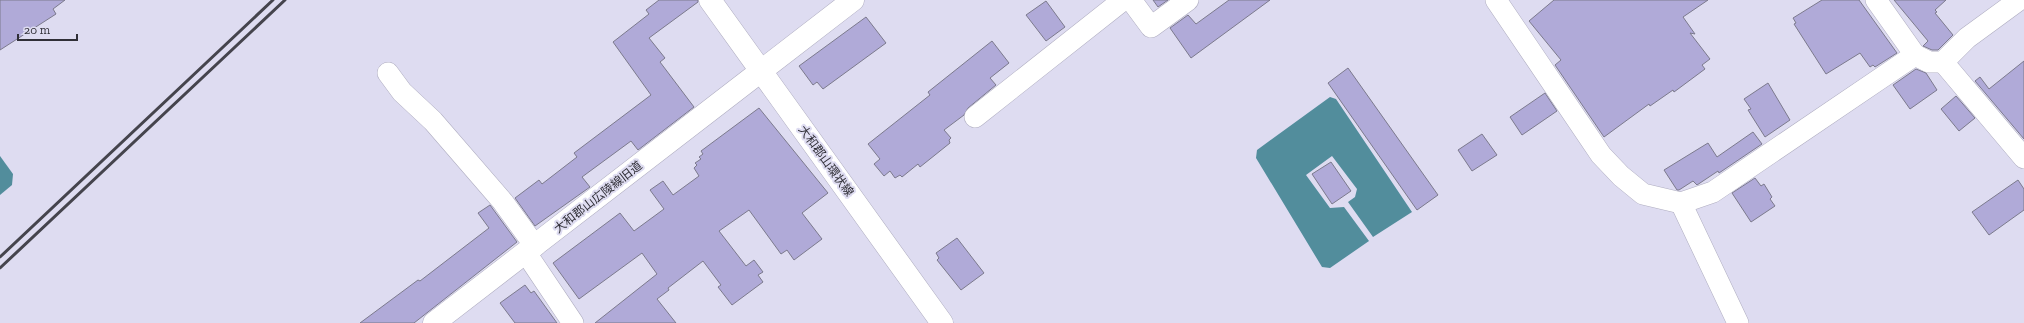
<svg xmlns="http://www.w3.org/2000/svg" width="2024" height="323" font-family="'Zilla Slab','Noto Sans JP',serif">
<style>
.water{fill:#528d9c}
.building{fill:#b0aad8;stroke:#7c7a8d}
.lines{fill:none;stroke-linecap:round;stroke-linejoin:round}
.minor-casing{stroke:#afadc0;stroke-width:22}
.tertiary-casing{stroke:#afadc0;stroke-width:23}
.secondary-casing{stroke:#afadc0;stroke-width:23}
.minor{stroke:#fff;stroke-width:21}
.tertiary{stroke:#fff;stroke-width:22}
.secondary{stroke:#fff;stroke-width:22}
.rail{stroke:#45444d;stroke-width:3}
.labels{text-anchor:middle;dominant-baseline:central;stroke-width:4;stroke-linejoin:round;paint-order:stroke}
.street-label{font-size:12px;fill:#302f37;stroke:#dedcf1}
</style>
<rect width="100%" height="100%" fill="#dedcf1"/>
<g class="water">
<polygon points="1330,97 1336,99 1412,212 1373,237 1348,202 1355,197 1357,189 1332,156 1306,175 1330,208 1344,207 1369,241 1330,268 1322,267 1256,158 1257,150"/>
<polygon points="0,156 13,174 12,185 0,195"/>
</g>
<g class="building">
<polygon points="0,0 65,0 53,9 56,14 0,50"/>
<polygon points="659,0 698,0 698,2 649,38 665,58 660,62 694,107 638,150 631,141 582,177 590,187 535,226 515,198 539,180 542,184 577,157 574,153 651,95 613,42 649,14 646,10"/>
<polygon points="1153,0 1168,0 1158,7"/>
<polygon points="1229,0 1270,0 1191,58 1170,28 1188,15 1196,24"/>
<polygon points="1554,0 1708,0 1683,17 1695,34 1690,33 1710,59 1702,65 1705,69 1674,92 1673,90 1650,106 1649,104 1604,137 1555,65 1561,60 1529,21"/>
<polygon points="1822,0 1859,0 1897,53 1875,67 1873,65 1870,67 1860,53 1826,74 1794,24 1796,23 1793,18"/>
<polygon points="1894,0 1946,0 1935,10 1937,12 1935,13 1953,35 1938,50 1932,50 1923,46 1928,41"/>
<polygon points="1046,1 1065,27 1046,41 1026,15"/>
<polygon points="866,17 886,43 823,89 817,82 813,85 799,66"/>
<polygon points="992,41 1009,63 990,78 996,85 968,108 964,115 944,130 951,138 949,140 950,143 920,167 918,164 902,177 900,175 895,178 890,171 884,176 874,164 880,159 868,144 930,95 928,92"/>
<polygon points="2024,61 2024,139 1975,81 1980,77 1989,89"/>
<polygon points="1348,68 1438,195 1417,210 1328,83"/>
<polygon points="1916,69 1926,73 1937,90 1910,109 1893,85"/>
<polygon points="1768,83 1790,120 1765,137 1748,110 1751,109 1744,99"/>
<polygon points="1545,93 1557,111 1522,135 1510,117"/>
<polygon points="1956,96 1975,118 1959,131 1941,109"/>
<polygon points="759,108 828,193 802,213 822,239 794,260 787,250 781,254 749,210 719,231 746,266 754,260 763,272 758,275 763,282 732,305 718,287 721,285 703,261 668,288 669,290 657,299 676,323 595,323 657,274 642,253 579,299 553,263 620,213 634,231 664,209 650,190 663,181 673,195 699,176 694,168 697,165 695,163 701,159 699,157 703,154 701,151"/>
<polygon points="1753,132 1762,144 1719,173 1718,171 1697,185 1693,181 1679,190 1677,190 1664,170 1708,143 1717,157"/>
<polygon points="1482,134 1497,155 1472,171 1458,150"/>
<polygon points="1331,162 1351,191 1332,204 1312,174"/>
<polygon points="1755,178 1761,186 1764,184 1772,197 1770,199 1775,206 1751,222 1732,193"/>
<polygon points="2018,180 2024,189 2024,210 1989,235 1972,212"/>
<polygon points="490,205 517,242 414,323 360,323 418,280 420,281 489,228 478,213"/>
<polygon points="957,238 984,273 961,290 937,260 939,258 936,253"/>
<polygon points="525,285 531,293 534,291 557,323 515,323 500,303"/>
</g>
<g class="lines">
<g class="minor-casing">
<g id="minor">
<polyline points="1131,0 1151,27 1188,0"/>
<polyline points="1496,0 1601,155 1621,176 1643,194 1681,203 1713,192 1915,55 1929,62 1943,62 1967,38 2019,0"/>
<polyline points="1876,0 1915,55"/>
<polyline points="1943,62 2024,158"/>
<polyline points="388,73 402,92 433,121 503,202 535,246"/>
<polyline points="975,117 1123,0"/>
<polyline points="1681,203 1738,323"/>
<polyline points="526,253 573,323"/>
</g>
</g>
<g class="tertiary-casing">
<polyline id="tertiary" points="434,323 853,0"/>
</g>
<g class="secondary-casing">
<polyline id="secondary" points="710,0 942,323"/>
</g>
<use href="#minor" class="minor"/>
<use href="#tertiary" class="tertiary"/>
<use href="#secondary" class="secondary"/>
<g class="rail">
<polyline points="0,257 273,0"/>
<polyline points="0,268 285,0"/>
</g>
</g>
<g class="labels">
<g class="street-label">
<text transform="translate(826 161) rotate(54)">大和郡山環状線</text>
<text transform="translate(598 197) rotate(-38)">大和郡山広陵線旧道</text>
</g>
</g>
<path d="M18 34v6h59v-6" fill="none" stroke="#302f37" stroke-width="2"/>
<text x="24" y="34" font-size="12" fill="#302f37" stroke="#dedcf1" stroke-width="3" paint-order="stroke">20 m</text>
</svg>
